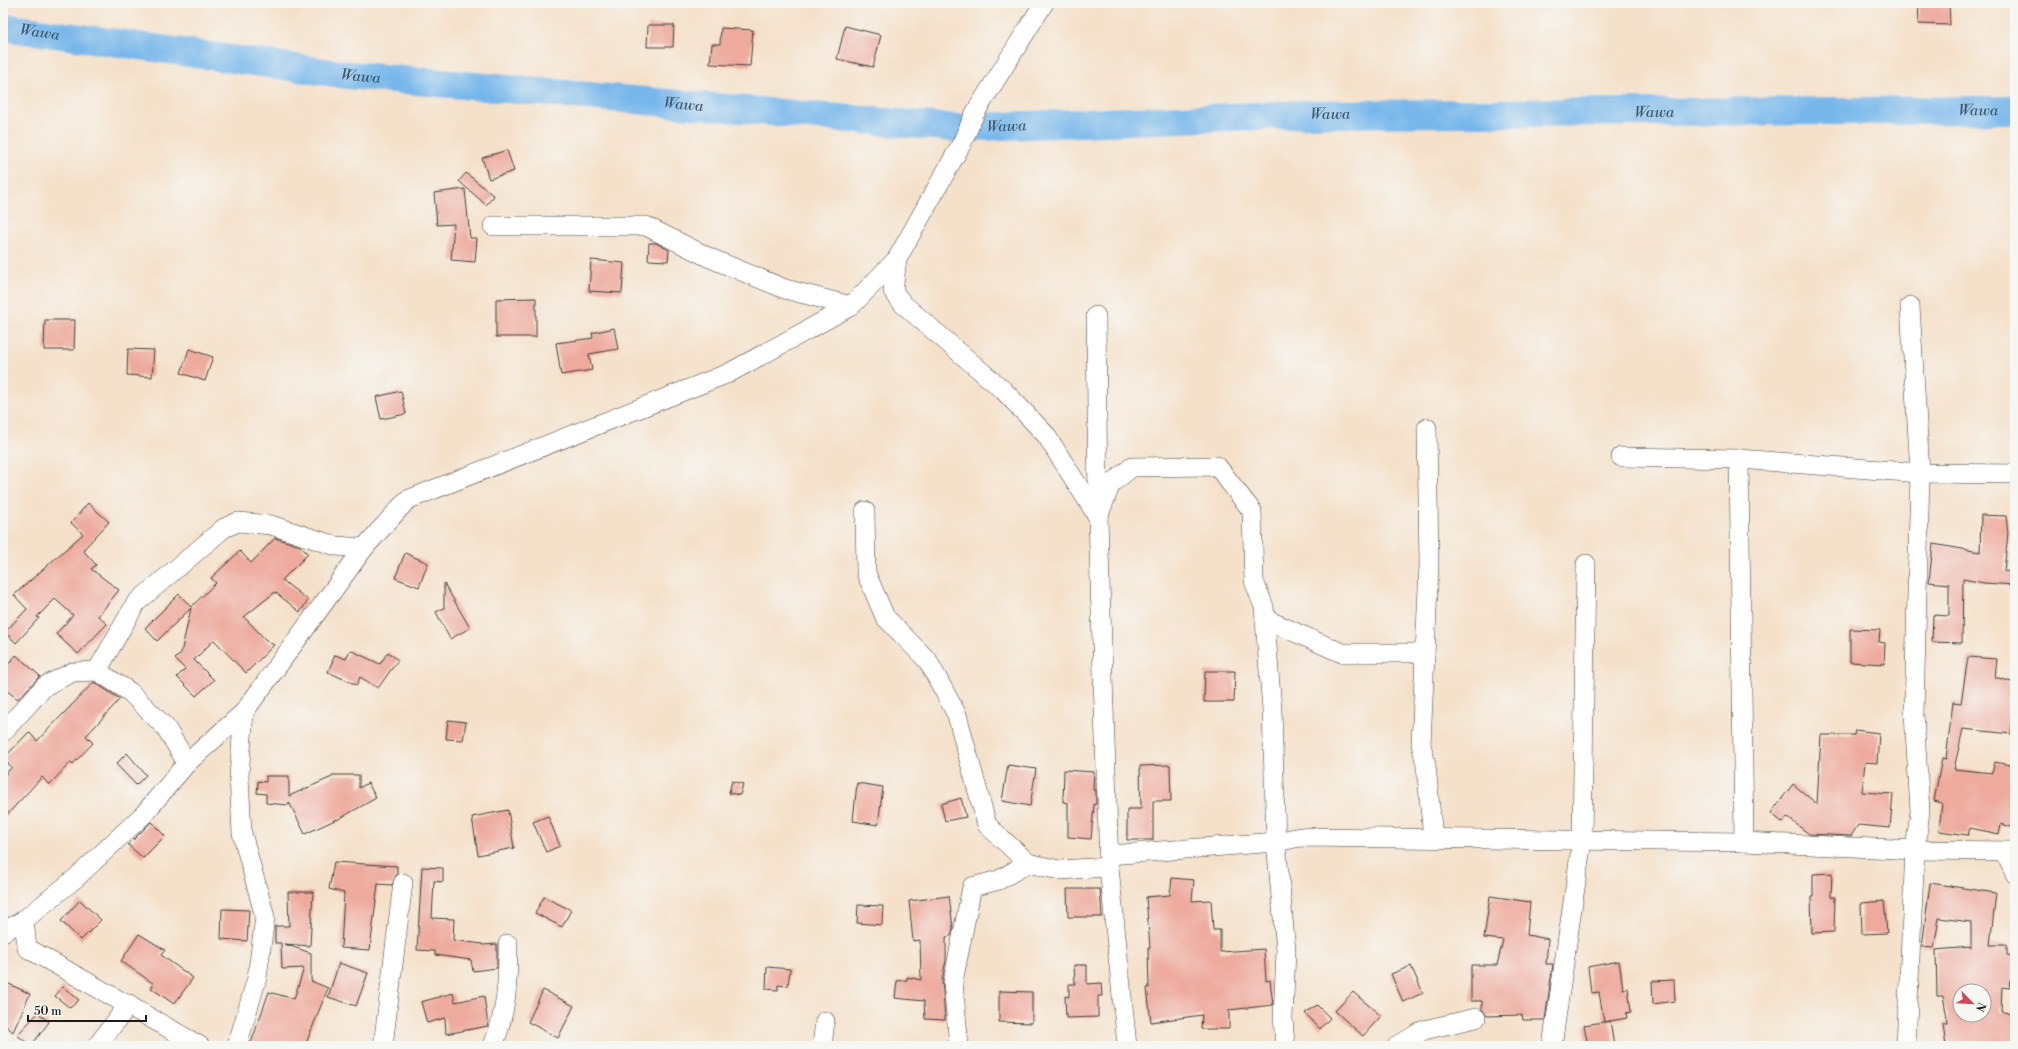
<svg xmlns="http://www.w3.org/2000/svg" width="2018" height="1049" font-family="'Libre Bodoni',serif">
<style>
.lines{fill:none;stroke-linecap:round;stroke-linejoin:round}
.river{stroke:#77b7eb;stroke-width:28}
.building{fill:#eeaa9d;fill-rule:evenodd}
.street-casing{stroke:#3d3a36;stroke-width:20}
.street{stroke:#fff;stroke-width:19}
.labels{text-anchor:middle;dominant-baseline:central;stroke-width:3;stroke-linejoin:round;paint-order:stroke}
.water-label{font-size:15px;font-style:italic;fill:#405a6f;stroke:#f6f6f2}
</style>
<rect width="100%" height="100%" fill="#f6f6f2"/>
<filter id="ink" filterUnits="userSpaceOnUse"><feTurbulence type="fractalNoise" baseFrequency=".025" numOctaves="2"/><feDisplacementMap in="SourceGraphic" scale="8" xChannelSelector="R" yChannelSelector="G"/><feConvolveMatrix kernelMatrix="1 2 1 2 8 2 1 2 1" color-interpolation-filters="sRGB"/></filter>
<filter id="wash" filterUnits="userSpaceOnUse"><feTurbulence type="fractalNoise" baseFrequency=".012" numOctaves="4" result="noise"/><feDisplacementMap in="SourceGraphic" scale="16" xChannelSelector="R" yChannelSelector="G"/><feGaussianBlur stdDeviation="0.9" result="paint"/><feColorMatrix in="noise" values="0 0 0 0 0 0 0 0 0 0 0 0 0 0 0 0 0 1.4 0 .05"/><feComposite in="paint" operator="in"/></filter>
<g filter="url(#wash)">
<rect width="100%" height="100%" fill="#f5e1ca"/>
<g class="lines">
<path class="river" id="s1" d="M3,27L347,75L955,128L1309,114L2015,110"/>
</g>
<g id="blocks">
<g class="building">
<polygon points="1919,3 1949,3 1950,25 1918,24"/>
<polygon points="648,25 674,25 673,47 647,47"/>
<polygon points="845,26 881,35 873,67 837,59"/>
<polygon points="721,28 753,30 750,66 710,64 712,44 720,44"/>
<polygon points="507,150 514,171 489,179 482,158"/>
<polygon points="466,173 494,196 486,205 459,181"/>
<polygon points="465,189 470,238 477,238 475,262 451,260 454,224 437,225 434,193"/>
<polygon points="649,243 656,243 669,250 668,261 648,260"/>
<polygon points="591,260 624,263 622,293 589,291"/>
<polygon points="536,298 536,337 496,337 496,299"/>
<polygon points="45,320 75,320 74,350 44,350"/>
<polygon points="614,328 618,349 589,354 592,370 561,375 556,343 593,338 592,333"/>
<polygon points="128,349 154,350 152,377 127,375"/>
<polygon points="189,349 213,357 205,381 181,373"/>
<polygon points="401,391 406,414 381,419 376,397"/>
<polygon points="88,503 109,522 83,550 96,565 91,569 119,590 98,616 107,624 78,654 56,634 73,615 55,599 37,617 39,618 16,643 5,632 27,609 14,595 83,534 71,523"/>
<polygon points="1981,515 2006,516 2008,533 2004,571 2015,572 2015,585 1984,583 1963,579 1962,643 1932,642 1933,615 1949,616 1949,584 1929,582 1933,544 1980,552"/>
<polygon points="275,538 300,546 308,554 282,580 308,600 300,612 275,592 244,617 267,641 274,645 246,673 214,640 194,660 214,680 196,696 177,677 185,669 175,659 181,653 191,608 157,641 145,628 179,594 191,607 216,583 211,578 240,551 251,563"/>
<polygon points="405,553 428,563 419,587 395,578"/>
<polygon points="444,583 470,628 450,639 436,612 444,608"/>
<polygon points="1850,629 1880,630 1879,642 1885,643 1884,664 1850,662"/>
<polygon points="350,650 380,664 388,652 398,660 378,688 360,677 357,685 328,672 335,655 346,659"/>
<polygon points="16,655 40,676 18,699 3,688 3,671"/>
<polygon points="1968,657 1997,659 1995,677 2015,683 2011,734 1963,729 1954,769 1992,773 1995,762 2015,766 2015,828 2001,824 1999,834 1970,828 1968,835 1939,831 1942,803 1934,801 1942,758 1946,759 1953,702 1961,703"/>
<polygon points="1205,671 1235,671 1234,702 1204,702"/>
<polygon points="94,682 120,699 86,736 93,743 73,764 71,762 49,785 42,777 3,819 3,777 12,767 3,759 29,732 37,741"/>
<polygon points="448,720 466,722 463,740 446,739"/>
<polygon points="1855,730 1879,733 1877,763 1865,762 1862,792 1893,794 1890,828 1858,825 1851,836 1809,834 1787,817 1783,823 1771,813 1793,784 1817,804 1821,735 1854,735"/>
<polygon points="127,753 146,775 136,785 116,764"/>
<polygon points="1008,765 1036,769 1030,806 1002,801"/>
<polygon points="1170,765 1171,801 1153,801 1153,840 1127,840 1127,809 1141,809 1140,766"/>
<polygon points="1064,770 1094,772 1093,790 1096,790 1096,804 1094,804 1091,839 1068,837 1068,803 1063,802"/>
<polygon points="332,775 359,775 359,788 368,783 376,798 337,820 337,819 305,834 289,802 289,805 266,803 266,794 257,793 258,781 266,782 266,776 289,776 289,796 332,777"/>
<polygon points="732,781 743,784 740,795 729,793"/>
<polygon points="857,783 883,787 878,825 853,821"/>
<polygon points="961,798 966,817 945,821 941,804"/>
<polygon points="508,810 514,848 478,855 472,817"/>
<polygon points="548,816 560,846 546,852 533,822"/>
<polygon points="151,822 165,836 143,858 128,845"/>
<polygon points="334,862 397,866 397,874 392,885 378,884 370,950 341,948 344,893 329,889"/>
<polygon points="422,867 443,868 443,882 434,881 432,918 454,919 453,940 482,944 482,945 497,944 497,968 473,971 471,960 435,955 435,951 417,950"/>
<polygon points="1832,873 1831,897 1835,897 1834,932 1812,933 1811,897 1813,897 1813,874"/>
<polygon points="1172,878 1194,880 1192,901 1211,900 1213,930 1220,930 1220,952 1264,949 1266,981 1270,980 1273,1005 1229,1010 1229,1029 1201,1029 1202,1015 1151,1022 1147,988 1149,988 1148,948 1150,948 1146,897 1170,895"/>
<path d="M1930,883L1996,893L1990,945H2007V955L2014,956L2010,988L2002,987L2001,1012L2015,1013V1046H1946L1943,1023H1948L1943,996H1937L1936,950L1971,947V922L1939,918L1934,948L1922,947ZM1960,991H1984V1015H1960Z"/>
<polygon points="1067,889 1100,889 1102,917 1068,917"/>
<polygon points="288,892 313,892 310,946 284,944 311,953 311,981 328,988 305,1046 250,1046 269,992 294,999 304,968 282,969 281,943 275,943 275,926 289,926"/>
<polygon points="949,896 953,928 951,936 946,937 946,960 942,980 945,1020 925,1019 924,1001 895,998 897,981 907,980 907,977 921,980 920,940 913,941 909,901"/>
<polygon points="1490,896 1530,902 1527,935 1548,939 1546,964 1553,964 1545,1020 1523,1020 1522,1015 1487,1016 1482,1009 1482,1001 1471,1001 1471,965 1497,965 1503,940 1484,938"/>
<polygon points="544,897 571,910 562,927 535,913"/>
<polygon points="80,900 101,920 81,940 61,921"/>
<polygon points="1884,901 1887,933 1862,934 1861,903"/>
<polygon points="858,905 883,906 882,925 857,923"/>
<polygon points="222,909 249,910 247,941 221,939"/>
<polygon points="139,934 165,950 161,955 193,978 174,1004 151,988 154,984 121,961"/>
<polygon points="1619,961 1623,989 1628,988 1631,1012 1626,1013 1627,1018 1604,1022 1599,992 1591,993 1588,967"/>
<polygon points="339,963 368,973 356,1006 328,997"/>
<polygon points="1074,965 1087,965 1087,984 1101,983 1102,996 1098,996 1098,1017 1066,1018 1065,996 1069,997 1069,984 1075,984"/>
<polygon points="1411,966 1423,993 1403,1002 1391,974"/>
<polygon points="767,967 790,969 788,986 778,985 778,990 766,989"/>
<polygon points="1674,980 1675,1001 1653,1004 1652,981"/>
<polygon points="3,981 30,994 13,1032 3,1024"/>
<polygon points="63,987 79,1000 70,1008 55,996"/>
<polygon points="543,990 574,1006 558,1038 528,1022"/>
<polygon points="999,991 1032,992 1032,1023 999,1022"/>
<polygon points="1353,992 1381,1016 1363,1036 1335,1011"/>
<polygon points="453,993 455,1002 484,996 488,1026 446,1034 445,1018 427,1023 421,1002"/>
<polygon points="1317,1005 1330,1018 1320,1029 1305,1013"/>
<polygon points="38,1013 49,1022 31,1046 17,1035"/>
<polygon points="1610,1021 1614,1046 1588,1046 1584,1025"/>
</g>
</g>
</g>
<g filter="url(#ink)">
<use href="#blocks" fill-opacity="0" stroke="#3d3a36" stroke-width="1"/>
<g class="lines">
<g class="street-casing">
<g id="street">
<polyline points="493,226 646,226 710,258 785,289 851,306"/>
<polyline points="897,259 893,291 903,304 1004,391 1046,435 1098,517"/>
<polyline points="1096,316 1098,507"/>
<polyline points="1427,428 1429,565 1421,744 1426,765 1433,838"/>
<polyline points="1621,457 1739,459 1920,473 2015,474"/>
<polyline points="1739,459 1744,842"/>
<polyline points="865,511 866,573 885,617 928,661 957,715 987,825 1028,863 1059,870 1109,867"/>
<polyline points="1265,619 1342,653 1425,653"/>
<polyline points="97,671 136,603 224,528 238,522 271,525 336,546 364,548"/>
<polyline points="3,732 45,686 73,672 97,671 130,692 166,728 187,763"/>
<polyline points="2004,851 2015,874"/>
<polyline points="1109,855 1276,842 1300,837 1744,842 1915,850 2015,851"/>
<polyline points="24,920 27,948 200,1046"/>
<polyline points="3,932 24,920 77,877 144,814 187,763 244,712 364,548 407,500 729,373 851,306 897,259 962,143 975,113 1044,3"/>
<polyline points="97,1046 129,1004"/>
<polyline points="237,1046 257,978 265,917 242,833 239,776 244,712"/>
<polyline points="383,1046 403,883"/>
<path d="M493,1046C507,1011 508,981 508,944"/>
<polyline points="822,1046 825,1021"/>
<polyline points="959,1046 953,982 972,887 999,880 1028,863"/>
<polyline points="1127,1046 1109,867 1098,517 1111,484 1132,467 1217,466 1252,511 1254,581 1264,607 1272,710 1276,842 1286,951 1283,1018 1285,1046"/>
<polyline points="1397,1046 1424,1030 1476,1018"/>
<polyline points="1552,1046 1582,840 1586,564"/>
<polyline points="1906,1046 1915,850 1920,811 1914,714 1920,473 1910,306"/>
</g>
</g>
<use href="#street" class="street"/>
</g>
</g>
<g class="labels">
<g class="water-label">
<text stroke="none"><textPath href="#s1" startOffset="37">Wawa</textPath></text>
<text stroke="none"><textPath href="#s1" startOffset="361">Wawa</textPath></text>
<text stroke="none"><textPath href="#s1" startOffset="685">Wawa</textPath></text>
<text stroke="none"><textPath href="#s1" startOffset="1981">Wawa</textPath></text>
<text stroke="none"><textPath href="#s1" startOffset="1657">Wawa</textPath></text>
<text stroke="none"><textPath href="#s1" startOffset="1333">Wawa</textPath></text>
<text stroke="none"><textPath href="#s1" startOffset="1009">Wawa</textPath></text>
</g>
</g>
<rect width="2018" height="1049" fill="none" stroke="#f6f6f2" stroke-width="16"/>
<g transform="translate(1972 1003) rotate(114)"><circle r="19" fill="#f6f6f2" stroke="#9f9f9c"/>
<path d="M0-3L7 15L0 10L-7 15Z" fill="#d1495b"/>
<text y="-6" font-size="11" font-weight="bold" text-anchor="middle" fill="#1c1c1c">N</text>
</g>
<path d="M28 1015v6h118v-6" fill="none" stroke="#1c1c1c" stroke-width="2"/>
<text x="34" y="1015" font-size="12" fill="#1c1c1c" stroke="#f6f6f2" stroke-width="3" paint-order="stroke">50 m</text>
</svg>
